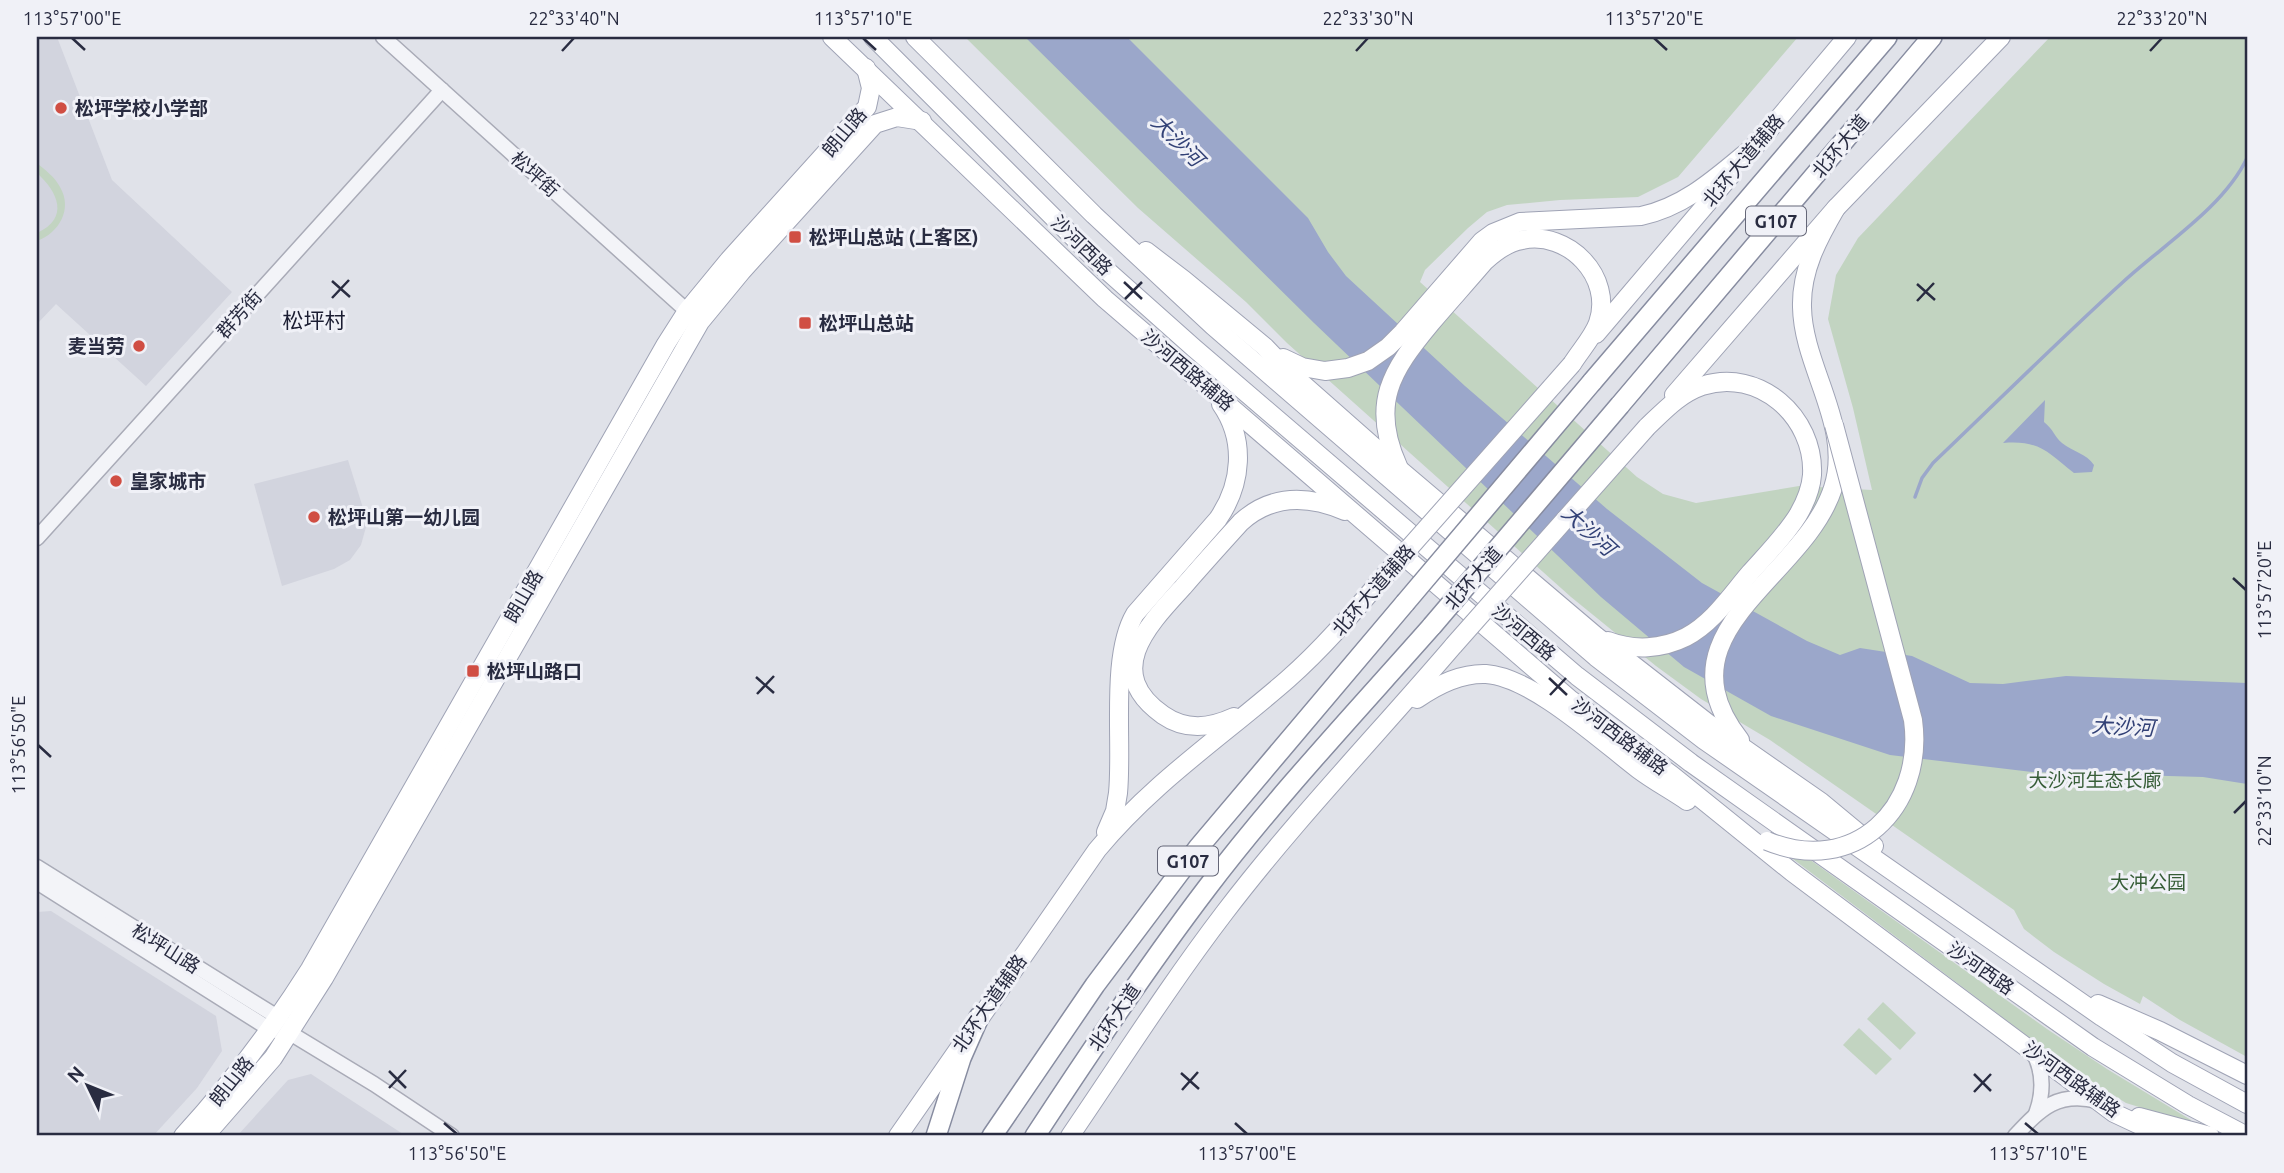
<svg xmlns="http://www.w3.org/2000/svg" width="2284" height="1173" font-family="Ubuntu,'Noto Sans SC',sans-serif">
<style>
.built{fill:#d2d4de}
.green{fill:#c2d4c1}
.water{fill:#9ba7ca}
.lines{fill:none;stroke-linecap:round;stroke-linejoin:round}
.stream{stroke:#9ba7ca;stroke-width:3.5}
.minor-casing{stroke:#a9abb7;stroke-width:17}
.major-casing{stroke:#9fa3b5;stroke-width:20}
.highway-casing{stroke:#878ca0;stroke-width:22}
.minor{stroke:#f3f4f8;stroke-width:14}
.major{stroke:#fff;stroke-width:18}
.highway{stroke:#fff;stroke-width:19}
.major-bridge-casing{stroke:#9fa3b5;stroke-width:20;stroke-linecap:butt}
.highway-bridge-casing{stroke:#878ca0;stroke-width:22;stroke-linecap:butt}
.major-bridge{stroke:#fff;stroke-width:18}
.highway-bridge{stroke:#fff;stroke-width:19}
.ticks{fill:none;stroke:#292c41;stroke-width:2.5}
.poi-dot{fill:#d04e43;stroke:#f0f1f7;stroke-width:2.5}
.labels{text-anchor:middle;dominant-baseline:central;stroke-width:6;stroke-linejoin:round;paint-order:stroke}
.shield{fill:#f0f1f7;stroke:#656778;stroke-width:2}
.shield-label{font-size:18px;font-weight:bold;fill:#292c41}
.poi-label{font-size:19px;font-weight:bold;fill:#292c41;stroke:#f0f1f7;text-anchor:start}
.street-label{font-size:19px;fill:#292c41;stroke:#f0f1f7}
.park-label{font-size:19px;fill:#365d37;stroke:#f0f1f7}
.water-label{font-size:21px;font-style:italic;fill:#324176;stroke:#f0f1f7}
.neighbourhood-label{font-size:21px;fill:#1b1d32;stroke:#f0f1f7}
.neatline{fill:none;stroke:#292c41;stroke-width:2.5}
.ticks-label{font-size:18px;text-anchor:middle;fill:#292c41}
</style>
<rect width="100%" height="100%" fill="#e0e2e9"/>
<g class="built">
<polygon points="37,37 57,37 112,180 232,292 146,386 56,304 37,324"/>
<polygon points="348,460 363,508 366,527 361,545 350,560 334,569 282,586 254,484"/>
<polygon points="51,911 216,1016 222,1051 197,1088 153,1136 37,1136 37,912"/>
<polygon points="311,1074 406,1136 237,1136 288,1080"/>
</g>
<g class="green">
<polygon points="965,37 1798,37 1678,177 1638,197 1560,200 1507,205 1487,212 1468,228 1425,270 1420,282 1637,477 1663,494 1696,503 1799,486 1872,490 1853,408 1828,319 1836,275 1858,238 2050,37 2247,37 2247,1057 2180,1020 2143,996 2140,1004 2104,984 2054,952 2024,929 2014,910 1770,740 1701,699 1656,666 1571,597 1287,343 1246,302 1138,208"/>
<path d="M37,163C45,170 55,177 60,187C73,209 59,233 37,241V233C70,218 58,192 37,173Z"/>
<polygon points="1789,856 1809,859 2047,1029 2107,1069 2191,1120 2191,1123 2126,1103 2067,1066"/>
<polygon points="1883,1002 1916,1033 1900,1050 1867,1019"/>
<polygon points="1859,1028 1892,1059 1876,1075 1843,1045"/>
</g>
<g class="water">
<polygon points="1025,37 1127,37 1308,218 1328,252 1346,276 1465,386 1607,509 1702,583 1807,641 1840,655 1860,648 1912,656 1970,683 2003,684 2066,676 2247,683 2247,784 2203,777 2032,772 1890,755 1771,716 1684,667 1601,597 1314,323"/>
<path d="M2045,400L2044,422C2054,430 2054,436 2062,443C2073,452 2086,453 2094,465L2092,472L2074,473C2047,452 2040,440 2003,443Z"/>
</g>
<g class="lines">
<path class="stream" d="M1915,497L1922,478L1933,463C1996,403 2058,341 2123,282C2163,245 2224,207 2247,158"/>
<g class="minor-casing">
<g id="minor">
<polyline points="383,37 687,311"/>
<polyline points="37,538 442,90"/>
<polyline points="37,867 279,1018 283,1024"/>
<polyline points="37,882 271,1030 290,1033 374,1084 452,1136"/>
<path d="M2033,1052C2044,1072 2044,1092 2036,1114"/>
<path d="M2015,1136C2041,1108 2058,1091 2098,1101"/>
</g>
</g>
<g class="major-casing">
<g id="major">
<polyline points="832,37 1105,299 1571,700 1673,776 1792,872 2098,1101 2114,1113 2163,1136"/>
<polyline points="873,37 1103,267 1194,348 1577,676 1691,763 2093,1047 2188,1105 2247,1136"/>
<polyline points="915,37 1094,215 1213,326 1596,657 1704,740 2102,1017 2172,1063 2247,1104"/>
<polyline points="1752,150 1847,37"/>
<polyline points="1146,251 1184,280 1265,347 1288,371 1399,469 1596,636 1709,724 1821,802 1874,846"/>
<polyline points="1596,334 1732,174"/>
<path d="M1283,358L1302,367L1325,371L1348,368L1368,361L1388,347L1403,332L1482,241L1493,233L1520,222L1641,216C1688,206 1721,173 1758,143"/>
<polyline points="1674,395 1836,208 2001,37"/>
<path d="M1398,466C1370,404 1391,371 1431,323C1449,302 1467,282 1485,261C1495,252 1508,242 1522,240C1568,230 1614,277 1598,323C1593,337 1580,351 1572,364"/>
<path d="M1608,641C1634,651 1662,649 1686,637C1713,623 1731,595 1750,573C1767,554 1785,536 1798,515C1805,503 1811,489 1812,475C1815,417 1759,367 1702,386C1679,394 1664,411 1647,427"/>
<path d="M1417,699C1437,685 1461,673 1486,674C1532,677 1600,740 1638,769C1654,781 1671,790 1687,801"/>
<path d="M1234,717C1210,728 1186,731 1163,715C1102,672 1148,625 1183,587C1202,565 1221,544 1241,522C1272,494 1308,495 1345,511"/>
<path d="M1740,740C1655,631 1804,579 1833,488C1853,426 1803,368 1802,307C1801,270 1818,239 1836,208"/>
<path d="M1106,832L1115,811L1118,793C1123,742 1110,656 1135,614L1218,519C1242,484 1246,440 1221,404"/>
<polyline points="2098,1004 2160,1031 2247,1075"/>
<polyline points="2139,1117 2210,1136"/>
<path d="M183,1136C231,1084 272,1029 310,969L666,344L687,311L729,260L867,107L871,88L866,68"/>
<polyline points="205,1136 273,1058 324,978 700,322 742,271 875,124 897,117 922,121"/>
<path d="M898,1136L1097,850C1153,782 1223,736 1288,679C1322,649 1351,615 1380,581"/>
<path d="M1070,1136C1121,1061 1170,984 1225,912C1296,819 1378,734 1454,645"/>
</g>
</g>
<g class="highway-casing">
<g id="highway">
<polyline points="1592,382 1887,37"/>
<polyline points="1620,405 1932,37"/>
<polyline points="936,1136 961,1058 979,1017"/>
<polyline points="992,1136 1095,985 1198,848 1405,603"/>
<path d="M1035,1136C1090,1052 1146,968 1207,888C1277,796 1356,712 1432,626"/>
</g>
</g>
<use href="#minor" class="minor"/>
<use href="#major" class="major"/>
<use href="#highway" class="highway"/>
<g class="major-bridge-casing">
<g id="major-bridge">
<polyline points="1380,581 1572,364"/>
<polyline points="1454,645 1647,427"/>
<path d="M1767,841C1854,877 1925,808 1913,720L1834,425"/>
</g>
</g>
<g class="highway-bridge-casing">
<g id="highway-bridge">
<polyline points="1405,603 1592,382"/>
<polyline points="1432,626 1620,405"/>
</g>
</g>
<use href="#major-bridge" class="major-bridge"/>
<use href="#highway-bridge" class="highway-bridge"/>
</g>
<path class="ticks" d="M72,38L85,50M863,38L876,50M1654,38L1667,50M562,51L574,38M1356,51L1368,38M2150,51L2162,38M332,281L350,297M1124,282L1142,299M1917,284L1935,300M332,298L349,280M1125,299L1142,282M1917,301L1934,283M2233,578L2246,590M756,677L774,693M1549,678L1567,695M757,694L774,676M1550,695L1566,678M38,745L51,757M2234,813L2246,801M389,1071L406,1088M1181,1073L1199,1089M1974,1074L1991,1091M389,1088L406,1070M1182,1090L1198,1072M1974,1092L1991,1074M444,1123L457,1134M1235,1123L1247,1134M2025,1123L2038,1134"/>
<g class="poi-dot">
<circle cx="61" cy="108" r="7"/>
<rect x="788" y="230" width="14" height="14" rx="3.5"/>
<rect x="798" y="316" width="14" height="14" rx="3.5"/>
<circle cx="139" cy="346" r="7"/>
<circle cx="116" cy="481" r="7"/>
<circle cx="314" cy="517" r="7"/>
<rect x="466" y="664" width="14" height="14" rx="3.5"/>
</g>
<g class="labels">
<g class="shield">
<rect x="1746" y="206.5" width="60" height="29" rx="5"/>
<rect x="1158" y="846.5" width="60" height="29" rx="5"/>
</g>
<g class="shield-label">
<text x="1776" y="221">G107</text>
<text x="1188" y="861">G107</text>
</g>
<g class="poi-label">
<text x="75" y="108">松坪学校小学部</text>
<text x="809" y="237">松坪山总站 (上客区)</text>
<text x="819" y="323">松坪山总站</text>
<text x="125" y="346" text-anchor="end">麦当劳</text>
<text x="130" y="481">皇家城市</text>
<text x="328" y="517">松坪山第一幼儿园</text>
<text x="487" y="671">松坪山路口</text>
</g>
<g class="street-label">
<text transform="translate(844 132) rotate(-50)">朗山路</text>
<text transform="translate(1840 146) rotate(-50)">北环大道</text>
<text transform="translate(1743 160) rotate(-50)">北环大道辅路</text>
<text transform="translate(535 174) rotate(42)">松坪街</text>
<text transform="translate(1082 245) rotate(44)">沙河西路</text>
<text transform="translate(239 314) rotate(-48)">群芳街</text>
<text transform="translate(1188 370) rotate(40)">沙河西路辅路</text>
<text transform="translate(1473 578) rotate(-49)">北环大道</text>
<text transform="translate(1373 590) rotate(-49)">北环大道辅路</text>
<text transform="translate(523 596) rotate(-60)">朗山路</text>
<text transform="translate(1524 632) rotate(40)">沙河西路</text>
<text transform="translate(1620 736) rotate(37)">沙河西路辅路</text>
<text transform="translate(166 948) rotate(32)">松坪山路</text>
<text transform="translate(1981 968) rotate(35)">沙河西路</text>
<text transform="translate(989 1003) rotate(-55)">北环大道辅路</text>
<text transform="translate(1114 1017) rotate(-56)">北环大道</text>
<text transform="translate(2072 1079) rotate(36)">沙河西路辅路</text>
<text transform="translate(231 1081) rotate(-51)">朗山路</text>
</g>
<g class="park-label">
<text x="2095" y="780">大沙河生态长廊</text>
<text x="2148" y="882">大冲公园</text>
</g>
<g class="water-label">
<text transform="translate(1178 140) rotate(45)">大沙河</text>
<text transform="translate(1589 530) rotate(42)">大沙河</text>
<text transform="translate(2123 726) rotate(3)">大沙河</text>
</g>
<g class="neighbourhood-label">
<text x="314" y="320">松坪村</text>
</g>
</g>
<rect width="2284" height="1173" fill="none" stroke="#f0f1f7" stroke-width="77"/>
<g transform="translate(88 1086) rotate(313)" stroke="#f0f1f7" stroke-width="5" paint-order="stroke">
<path d="M0-5L12 26L0 18L-12 26Z" fill="#292c41"/>
<text y="-10" font-size="19" font-weight="bold" text-anchor="middle" fill="#292c41">N</text>
</g>
<rect x="38" y="38" width="2208" height="1096" class="neatline"/>
<g class="ticks-label">
<text x="72" y="25">113°57'00"E</text>
<text x="574" y="25">22°33'40"N</text>
<text x="863" y="25">113°57'10"E</text>
<text x="1368" y="25">22°33'30"N</text>
<text x="1654" y="25">113°57'20"E</text>
<text x="2162" y="25">22°33'20"N</text>
<text transform="translate(2265 590) rotate(-90)" y="6">113°57'20"E</text>
<text transform="translate(19 745) rotate(-90)" y="6">113°56'50"E</text>
<text transform="translate(2265 801) rotate(-90)" y="6">22°33'10"N</text>
<text x="457" y="1160">113°56'50"E</text>
<text x="1247" y="1160">113°57'00"E</text>
<text x="2038" y="1160">113°57'10"E</text>
</g>
</svg>
